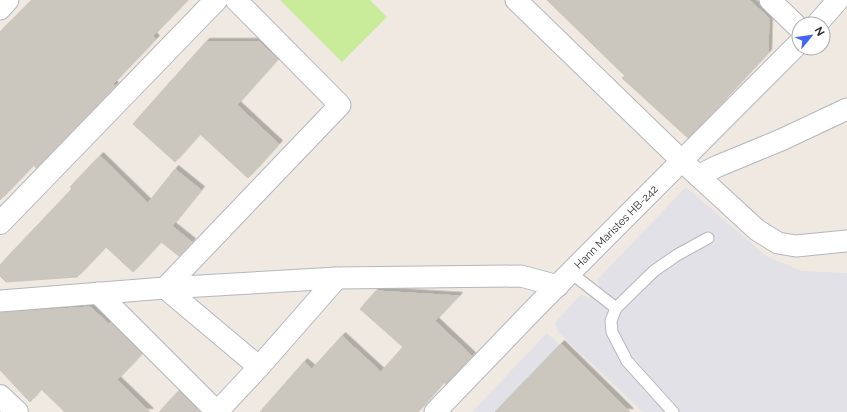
<svg xmlns="http://www.w3.org/2000/svg" width="847" height="412" font-family="Raleway,sans-serif">
<style>
.industrial{fill:#e3e1e8}
.pitch{fill:#c9ec9a}
.building{fill:#cbc7bf;stroke:#cbc5ba;filter:url(#shadow)}
.lines{fill:none;stroke-linecap:round;stroke-linejoin:round}
.lane-casing{stroke:#b4b7c1;stroke-width:13}
.street-casing{stroke:#b4b7c1;stroke-width:23}
.secondary-casing{stroke:#b4b7c1;stroke-width:24}
.lane{stroke:#fff;stroke-width:11}
.street{stroke:#fff;stroke-width:21}
.secondary{stroke:#fff;stroke-width:22}
.labels{text-anchor:middle;dominant-baseline:central;stroke-width:3;stroke-linejoin:round;paint-order:stroke}
.street-label{font-size:11px;fill:#2e2e2e;stroke:#fff}
</style>
<defs>
<filter id="shadow"><feDropShadow dx="3.5" dy="-3.5" stdDeviation="0" flood-color="#0004"/></filter>
</defs>
<rect width="100%" height="100%" fill="#efe9e1"/>
<g class="industrial">
<polygon points="686,187 766,256 802,271 847,273 847,412 643,412 558,332 555,323 581,294 588,298 600,287 597,280"/>
<polygon points="547,333 631,412 472,412"/>
</g>
<polygon class="pitch" points="280,0 370,0 387,17 342,62"/>
<g class="building">
<polygon points="32,0 188,0 153,36 156,39 113,84 115,86 36,168 34,165 0,200 0,32"/>
<polygon points="547,0 749,0 769,18 768,53 718,107 688,138 622,78 625,76"/>
<polygon points="206,42 259,42 278,59 237,105 279,144 248,178 200,134 175,162 133,124 164,89"/>
<polygon points="100,156 148,203 175,169 201,190 172,226 192,242 179,256 161,242 133,272 106,247 77,277 6,282 0,276 0,265 72,189 70,187"/>
<polygon points="376,291 459,296 435,321 472,356 446,384 444,382 418,412 260,412 304,362 312,369 342,336 381,372 403,347 360,309"/>
<polygon points="90,307 109,324 111,322 142,354 117,380 150,412 65,412 41,389 30,402 0,370 0,313"/>
<polygon points="561,344 630,412 495,412"/>
<polygon points="179,391 200,412 159,412"/>
</g>
<g class="lines">
<g class="lane-casing">
<g id="lane">
<polyline points="571,273 616,308"/>
<polyline points="673,412 627,361 612,332 611,321 616,308 654,271 677,255 708,238"/>
</g>
</g>
<g class="street-casing">
<g id="street">
<polyline points="236,0 340,105 165,288 259,367"/>
<polyline points="516,0 682,161 757,230 778,243 796,246 847,241"/>
<polyline points="770,0 799,28"/>
<polyline points="0,9 8,0"/>
<polyline points="817,24 838,0"/>
<polyline points="698,176 718,166 781,140 847,109"/>
<polyline points="98,293 217,412"/>
<polyline points="0,301 165,288 337,278 521,276 558,286"/>
<polyline points="217,412 259,367 337,278"/>
<path id="s1" d="M435,412L539,304L799,43"/>
</g>
</g>
<g class="secondary-casing">
<g id="secondary">
<polyline points="0,223 216,0"/>
<polyline points="0,396 17,412"/>
</g>
</g>
<use href="#lane" class="lane"/>
<use href="#street" class="street"/>
<use href="#secondary" class="secondary"/>
</g>
<g class="labels">
<g class="street-label">
<text stroke="none"><textPath href="#s1" startOffset="259">Hann Maristes HB-242</textPath></text>
</g>
</g>
<g transform="translate(811 36) rotate(61)"><circle r="19" fill="#ffffff" stroke="#ababab"/>
<path d="M0-3L7 15L0 10L-7 15Z" fill="#4264fb"/>
<text y="-6" font-size="11" font-weight="bold" text-anchor="middle" fill="#2e2e2e">N</text>
</g>
</svg>
